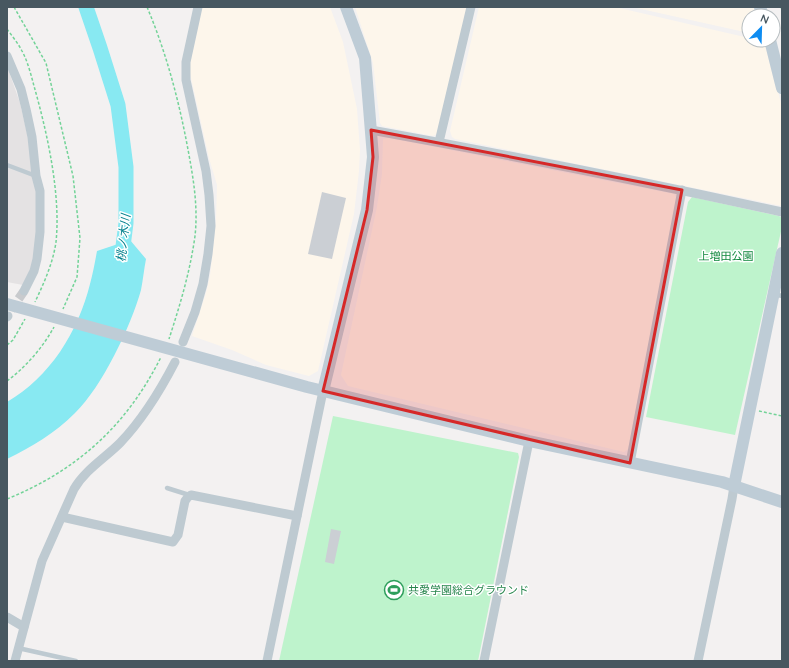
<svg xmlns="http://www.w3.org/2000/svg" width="789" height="668" font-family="Quicksand,'Noto Sans JP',sans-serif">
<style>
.commercial{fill:#fdf6eb}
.education{fill:#e4e2e3}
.green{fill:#bef3cc}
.water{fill:#88e9f2}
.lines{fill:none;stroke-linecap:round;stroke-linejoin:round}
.river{stroke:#88e9f2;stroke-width:15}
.building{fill:#cbcfd4}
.street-tunnel{stroke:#c8cacd;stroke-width:9;stroke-dasharray:9 4.5;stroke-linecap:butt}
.path{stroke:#73d398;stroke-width:1.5;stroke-dasharray:3 2;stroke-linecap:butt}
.lane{stroke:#becad1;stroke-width:4.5}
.street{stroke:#becad1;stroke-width:9}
.secondary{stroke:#beccd6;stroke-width:12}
.marked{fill:#d62828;fill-opacity:0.2;stroke:#d62828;stroke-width:3;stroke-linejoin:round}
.labels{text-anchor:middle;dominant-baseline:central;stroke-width:3;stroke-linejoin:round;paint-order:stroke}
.park-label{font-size:11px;fill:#11883e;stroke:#fff}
.leisure-label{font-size:11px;fill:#27864d;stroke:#fff;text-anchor:start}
.water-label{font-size:12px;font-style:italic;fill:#06828e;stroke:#fff}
</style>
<rect width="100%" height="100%" fill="#f3f1f1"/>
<g class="commercial">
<polygon points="202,7 330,7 343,42 357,109 360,150 359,171 354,214 318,371 309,376 266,365 232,350 192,336 206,293 210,276 216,220 217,185 209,158 189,69"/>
<polygon points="355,7 467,7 437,134 433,136 382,126 380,123 373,63"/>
<polygon points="479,7 615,7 749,38 749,40 765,42 782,107 782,206 455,139 452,137 450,131"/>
<polygon points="632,7 754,7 757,16 749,16 749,33"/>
<polygon points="389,138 674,194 677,199 628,449 624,452 348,386 341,375 377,207 382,174 383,139"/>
</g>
<polygon class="education" points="7,66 20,103 29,142 36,188 37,232 32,266 23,285 7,282"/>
<g class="green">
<polygon points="692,197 779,216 782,218 782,227 735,435 646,417 688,202"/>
<polygon points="333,416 518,453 519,457 478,661 279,661"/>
</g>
<path class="water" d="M130,240L146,259C144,269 143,280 141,290C131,326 102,387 75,413C54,434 33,446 7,459V402C50,377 78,332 90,284C93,273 95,262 97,251Z"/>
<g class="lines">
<polyline class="river" points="86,7 100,48 118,105 126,167 126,223 121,262"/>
</g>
<g class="building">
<polygon points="322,192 346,198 332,259 308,254"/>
<polygon points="331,529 341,531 334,564 325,562"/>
</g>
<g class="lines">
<polyline class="street-tunnel" points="11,310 24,291"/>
<g class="path">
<polyline points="14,7 46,63 73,176 80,238 77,277 63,309"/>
<path d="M147,7C167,54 180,105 189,155C194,182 198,209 195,236C190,272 180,305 169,339"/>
<polyline points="781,7 782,10"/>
<path d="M7,29C12,36 18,43 22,51C28,62 31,75 34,86C47,132 61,194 56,242C53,263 44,283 35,302"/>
<polyline points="7,345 13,340 25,319"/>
<path d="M7,381C26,367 43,347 54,327"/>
<polyline points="759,411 782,416"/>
<path d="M7,499C78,470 127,425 161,357"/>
</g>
<g class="lane">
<polyline points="7,165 36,176"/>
<polyline points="774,294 782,296"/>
<polyline points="167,488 186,494 188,497"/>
<polyline points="18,648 76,661"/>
</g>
<g class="street">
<polyline points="7,56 21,89 26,109 32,137 36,176 40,191 40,232 37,259 34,271 24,291"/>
<path d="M371,130C509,155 646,182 782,212"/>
<polyline points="439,142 471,7"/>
<polyline points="7,317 8,316"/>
<polyline points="183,342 195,312 203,284 208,254 211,226 209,195 206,171 186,80 186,62 198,7"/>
<polyline points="630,463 682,190"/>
<polyline points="62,517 173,542 178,535 185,501 188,497 191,495 297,516"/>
<polyline points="7,617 24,627"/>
<path d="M15,661L42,561L74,489C85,470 105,458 120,443C143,419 160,391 175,362"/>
<polyline points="267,661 323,391"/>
<polyline points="484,661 529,441"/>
<polyline points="698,661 732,499 734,486"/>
</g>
<g class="secondary">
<polyline points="760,7 763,16"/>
<polyline points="770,40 782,88"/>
<polyline points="7,304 307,387 529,441 722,482 782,502"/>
<polyline points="323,391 367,210 373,157 365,58 346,7"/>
<polyline points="734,486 782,253"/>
</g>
</g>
<path class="marked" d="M371,130L682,190L630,463L323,391L367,210L373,157Z"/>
<defs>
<g id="stadium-ring" transform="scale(1)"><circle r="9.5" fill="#fff" stroke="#2e9e5b" stroke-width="1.5"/><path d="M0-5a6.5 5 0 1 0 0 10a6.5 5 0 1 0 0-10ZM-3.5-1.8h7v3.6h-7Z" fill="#2e9e5b"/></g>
</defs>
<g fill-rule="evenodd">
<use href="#stadium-ring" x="394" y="590"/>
</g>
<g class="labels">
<g class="park-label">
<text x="726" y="256">上増田公園</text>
</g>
<g class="leisure-label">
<text x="408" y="590">共愛学園総合グラウンド</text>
</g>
<g class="water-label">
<text transform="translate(123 238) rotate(-84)">桃ノ木川</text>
</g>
</g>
<rect width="789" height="668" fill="none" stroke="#475760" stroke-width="16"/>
<g transform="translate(761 28) rotate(23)"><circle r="19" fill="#ffffff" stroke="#b5bcbf"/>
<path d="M0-3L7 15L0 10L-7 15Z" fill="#0e8cf1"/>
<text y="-6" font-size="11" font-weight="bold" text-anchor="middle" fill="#475760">N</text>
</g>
</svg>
